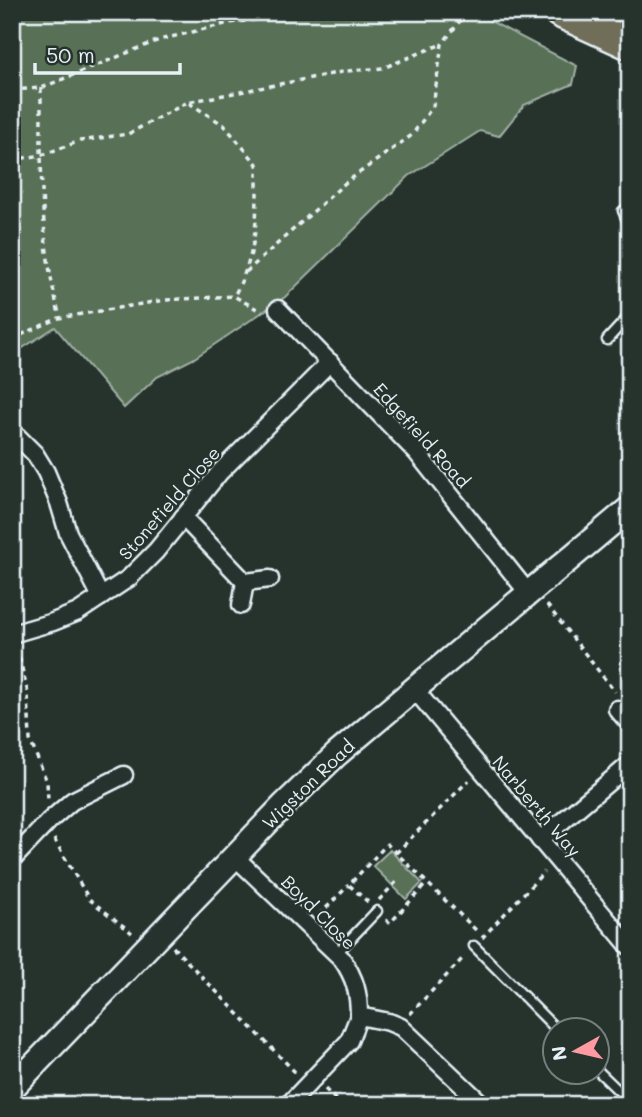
<svg xmlns="http://www.w3.org/2000/svg" width="642" height="1117" font-family="Mali,sans-serif">
<style>
.green{fill:#597054;stroke:#a0b0a6;stroke-width:2}
.lines{fill:none;stroke-linecap:round;stroke-linejoin:round}
.lane-casing{stroke:#e8f1f8;stroke-width:13}
.street-casing{stroke:#e8f1f8;stroke-width:21}
.secondary-casing{stroke:#e8f1f8;stroke-width:28}
.highway-casing{stroke:#e8f1f8;stroke-width:35}
.path{stroke:#e8f1f8;stroke-width:3.5;stroke-dasharray:5 5;stroke-linecap:butt}
.lane{stroke:#26332d;stroke-width:8}
.street{stroke:#26332d;stroke-width:16}
.secondary{stroke:#26332d;stroke-width:23}
.highway{stroke:#706e59;stroke-width:30}
.labels{text-anchor:middle;dominant-baseline:central;stroke-width:5;stroke-linejoin:round;paint-order:stroke}
.street-label{font-size:18px;fill:#e8f1f8;stroke:#26332d}
</style>
<rect width="100%" height="100%" fill="#26332d"/>
<filter id="ink" filterUnits="userSpaceOnUse"><feTurbulence type="fractalNoise" baseFrequency=".0143" numOctaves="2"/><feDisplacementMap in="SourceGraphic" scale="14" xChannelSelector="R" yChannelSelector="G"/><feConvolveMatrix kernelMatrix="1 2 1 2 8 2 1 2 1" color-interpolation-filters="sRGB"/></filter>
<g filter="url(#ink)">
<g class="green">
<polygon points="12,12 473,12 577,66 573,84 524,105 499,136 480,131 409,176 285,297 193,359 157,377 124,408 55,327 12,355"/>
<polygon points="390,850 422,883 406,899 373,866"/>
</g>
<g class="lines">
<g class="lane-casing">
<g id="lane">
<polyline points="630,206 623,211 630,227"/>
<polyline points="607,340 630,315"/>
<polyline points="474,946 557,1030"/>
<polyline points="336,954 377,911"/>
<polyline points="596,1069 624,1096"/>
</g>
</g>
<g class="street-casing">
<g id="street">
<polyline points="278,309 417,453 529,594"/>
<polyline points="12,431 35,454 46,472 59,503 68,533 101,597"/>
<polyline points="183,517 245,582 270,579"/>
<polyline points="241,605 245,582"/>
<polyline points="12,634 53,622 78,612 129,578 156,551 220,472 330,362"/>
<polyline points="415,690 630,947"/>
<polyline points="617,709 630,724"/>
<polyline points="540,840 630,764"/>
<path d="M234,856L342,959C355,978 359,993 359,1016L389,1022L401,1027L483,1105"/>
<polyline points="12,860 49,821 72,801 124,775"/>
<polyline points="12,1061 26,1074"/>
<polyline points="288,1105 349,1041 359,1016"/>
</g>
</g>
<g class="secondary-casing">
<polyline id="secondary" points="12,1088 285,804 337,754 630,508"/>
</g>
<g class="highway-casing">
<polyline id="highway" points="560,12 630,44"/>
</g>
<g class="path">
<path d="M41,88C41,166 39,242 60,317"/>
<polyline points="12,90 41,88 159,40 229,23 270,18 273,12"/>
<path d="M189,103L224,125L257,164C257,214 259,250 234,296"/>
<polyline points="12,160 42,155 80,141 128,134 188,102 347,71 383,68 442,44"/>
<polyline points="246,272 345,183 412,135 433,106 442,44 467,12"/>
<polyline points="12,339 59,318 165,300 234,296 262,312"/>
<polyline points="547,605 615,692"/>
<polyline points="17,648 28,693 30,740 47,782 48,800"/>
<polyline points="54,839 89,899 132,933"/>
<polyline points="396,853 469,780"/>
<polyline points="379,900 397,881"/>
<polyline points="368,902 349,885 387,844 479,933"/>
<polyline points="319,915 349,885"/>
<polyline points="386,920 390,923 427,883"/>
<polyline points="482,938 544,872"/>
<polyline points="173,947 295,1072"/>
<polyline points="410,1014 465,956"/>
<polyline points="325,1089 341,1105"/>
</g>
<use href="#lane" class="lane"/>
<use href="#street" class="street"/>
<use href="#secondary" class="secondary"/>
<use href="#highway" class="highway"/>
</g>
</g>
<g class="labels">
<g class="street-label">
<text transform="translate(422 435) rotate(48)">Edgefield Road</text>
<text transform="translate(169 503) rotate(-49)">Stonefield Close</text>
<text transform="translate(308 784) rotate(-44)">Wigston Road</text>
<text transform="translate(537 806) rotate(50)">Narberth Way</text>
<text transform="translate(319 912) rotate(45)">Boyd Close</text>
</g>
</g>
<rect width="642" height="1117" fill="none" stroke="#26332d" stroke-width="42"/>
<rect x="21" y="21" width="600" height="1075" fill="none" stroke="#e8f1f8" stroke-width="2.5" filter="url(#ink)"/>
<g transform="translate(576 1051) rotate(262)"><circle r="33" fill="#26332d" stroke="#747f7e" stroke-width="2"/>
<path d="M0-5L12 26L0 18L-12 26Z" fill="#ff9aa2"/>
<text y="-10" font-size="19" font-weight="bold" text-anchor="middle" fill="#e8f1f8">N</text>
</g>
<path d="M35 63v10h145v-10" fill="none" stroke="#e8f1f8" stroke-width="3.5"/>
<text x="46" y="63" font-size="21" fill="#e8f1f8" stroke="#26332d" stroke-width="5" paint-order="stroke">50 m</text>
</svg>
